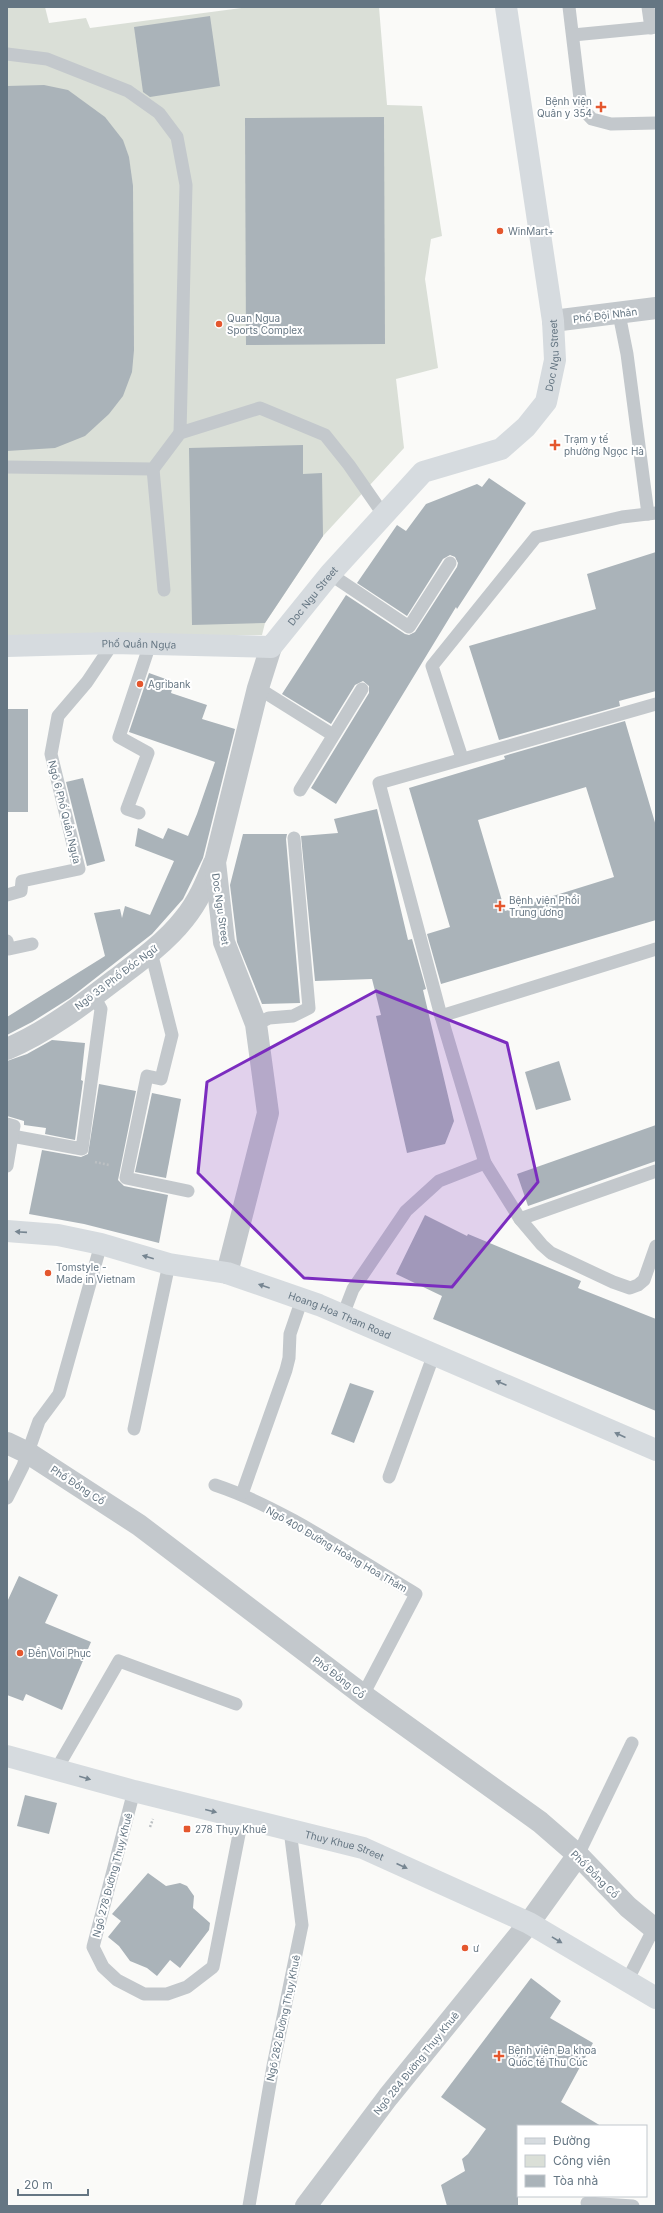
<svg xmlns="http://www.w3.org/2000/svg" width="663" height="2213" font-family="Inter,sans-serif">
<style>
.green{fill:#dadfd7}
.building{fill:#aab3b9;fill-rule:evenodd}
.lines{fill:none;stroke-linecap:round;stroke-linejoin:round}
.path{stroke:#bbbfc2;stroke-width:2.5;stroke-dasharray:2 2;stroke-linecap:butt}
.lane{stroke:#c3c8cc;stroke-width:13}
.street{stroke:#c3c8cc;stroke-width:22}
.secondary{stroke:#d6dbdf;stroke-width:22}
.oneway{fill:#768591}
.marked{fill:#7b2cbf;fill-opacity:0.2;stroke:#7b2cbf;stroke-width:3;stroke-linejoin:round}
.poi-dot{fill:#e4572e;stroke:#fff;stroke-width:1.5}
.labels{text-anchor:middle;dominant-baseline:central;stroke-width:4;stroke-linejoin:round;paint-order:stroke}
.poi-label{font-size:10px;fill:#657683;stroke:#fff;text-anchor:start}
.street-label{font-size:10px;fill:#657683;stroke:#fff}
</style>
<rect width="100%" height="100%" fill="#fafaf8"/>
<polygon class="green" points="7,7 45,7 49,23 86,18 90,28 249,7 379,7 387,105 422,106 442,236 431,239 425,279 438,368 396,379 404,448 323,536 265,623 262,635 7,636"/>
<g class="building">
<polygon points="210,16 220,86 150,97 143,92 134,27"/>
<polygon points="44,85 68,90 105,117 123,140 129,157 133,186 134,350 132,372 123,396 109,414 85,436 55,448 7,451 7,86"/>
<polygon points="384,117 385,344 246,345 245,118"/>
<polygon points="303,445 303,474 322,473 323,536 265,623 192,625 189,448"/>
<polygon points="489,478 526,503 457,609 456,607 336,804 311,788 369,693 369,686 363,681 355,685 331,724 282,694 346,595 405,634 409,635 415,632 457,567 458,563 455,557 450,555 443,559 407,616 357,583 397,525 406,531 426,504 477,484 482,487"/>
<polygon points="656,552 656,691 619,701 620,706 499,740 469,646 596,609 587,574"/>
<polygon points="149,673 174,682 171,693 207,705 202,719 235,729 203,858 183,899 152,934 70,998 32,1022 7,1035 7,1017 105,956 94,913 120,909 122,918 125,906 150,915 174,861 135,846 138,828 163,839 168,828 188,836 197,814 215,762 129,732"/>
<rect x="7" y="709" width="21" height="103"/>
<path d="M625,721L656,826V920L441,984L427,934L450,927L409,788L505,759L504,756ZM586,787L614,877L505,911L478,820Z"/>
<polygon points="83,778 105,861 87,866 66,782"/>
<polygon points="377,809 408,940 412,939 426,989 423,990 454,1121 445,1144 407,1153 376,1016 381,1015 372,979 315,981 301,836 338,833 334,819"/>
<polygon points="243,834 287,834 286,839 300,1003 262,1004 237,942 230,885"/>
<polygon points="52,1040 85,1043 81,1080 83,1081 75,1140 45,1134 46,1128 24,1125 24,1121 7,1116 7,1061 27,1054"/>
<polygon points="559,1061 571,1100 536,1110 525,1072"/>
<polygon points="99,1084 136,1091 118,1180 124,1186 168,1195 159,1243 84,1224 29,1214 42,1150 81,1157 88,1154"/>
<polygon points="152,1093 181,1099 166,1178 135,1172"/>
<polygon points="656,1125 656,1161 528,1206 517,1174"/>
<polygon points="425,1215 467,1236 468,1234 581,1281 578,1288 656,1319 656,1411 433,1319 442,1296 396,1274"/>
<polygon points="350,1383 374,1391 354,1443 331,1434"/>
<polygon points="19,1576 58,1595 45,1623 91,1642 62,1710 26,1694 23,1701 7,1695 7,1602"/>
<polygon points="25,1795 57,1803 49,1834 17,1826"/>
<polygon points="148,1873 166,1886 180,1883 187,1886 194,1896 193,1908 210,1923 209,1930 180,1968 170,1960 157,1976 147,1968 130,1961 119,1946 108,1937 121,1921 112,1914"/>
<polygon points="531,1978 561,2001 550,2018 593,2043 561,2102 601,2126 518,2126 518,2206 447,2206 441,2185 465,2171 462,2159 468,2154 486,2129 441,2097"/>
</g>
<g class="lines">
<g class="path">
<polyline points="95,1162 109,1165"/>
<polyline points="150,1827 153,1819"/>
</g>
<g class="lane">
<polyline points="569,7 581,107 592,119 611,124 656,123"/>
<polyline points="648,7 651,28"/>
<polyline points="573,35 656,27"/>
<polyline points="7,54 47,59 128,91 159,113 177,137 186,185 180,433"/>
<polyline points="619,314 627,354 648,514"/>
<polyline points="7,467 153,469 180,433 260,408 325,435 349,465 383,514"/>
<polyline points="153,469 164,590"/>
<polyline points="330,574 409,627 450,563"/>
<polyline points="258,688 333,735"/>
<polyline points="462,758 432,666 536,537 622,517 656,513"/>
<polyline points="300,790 362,689"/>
<polyline points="139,813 127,809 148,753 119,737 150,644"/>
<polyline points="7,895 21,891 22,881 79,869 51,754 58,716 87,682 113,643"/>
<polyline points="7,941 9,949 32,944"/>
<polyline points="151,952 172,1035 161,1079 147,1076 126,1178 188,1191"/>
<polyline points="441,1016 379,783 656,704"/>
<polyline points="256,1024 269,1018 293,1016 309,1008 294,838"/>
<polyline points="7,1124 14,1126 12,1136 82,1149 101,1009 94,996"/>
<polyline points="485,1163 520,1219 656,1171"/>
<polyline points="7,1166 12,1136"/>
<polyline points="520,1219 542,1245 551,1253 613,1282 630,1288 638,1285 644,1280 656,1246"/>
<polyline points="343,1315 353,1289 406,1211 439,1181 485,1163 441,1016 656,949"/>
<polyline points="134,1429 169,1264"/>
<polyline points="389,1477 434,1354"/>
<path d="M215,1485C284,1508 353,1557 416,1594L363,1695"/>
<polyline points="242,1494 286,1370 289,1358 290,1334 302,1299"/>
<polyline points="7,1498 23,1466 39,1421 59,1394 101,1244"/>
<polyline points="56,1770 119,1661 236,1704"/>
<polyline points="134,1791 93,1947 103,1967 117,1980 144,1994 167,1994 187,1987 213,1967 242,1819"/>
<polyline points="578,1855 632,1743"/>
<polyline points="627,1981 654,1928"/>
<polyline points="587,2203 633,2206"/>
<polyline points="249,2206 273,2066 302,1925 290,1830"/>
</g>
<g class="street">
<polyline points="553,321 656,308"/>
<path d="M7,1049C47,1032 82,1005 116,979C140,961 166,942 184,919C198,902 206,883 214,863"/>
<polyline points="227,1273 268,1113 256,1024 224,942 215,862 258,688 271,647"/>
<polyline points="7,1443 28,1453 139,1525 367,1698 540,1822 578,1855 628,1907 656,1930"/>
<polyline points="306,2206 388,2097 529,1923 578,1855"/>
</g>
<g class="secondary">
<path id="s1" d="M7,646L113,643L271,647L330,574L423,472L501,449L526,427L546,402L555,360L553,321L506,7"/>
<path id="s2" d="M7,1231L58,1235L101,1244L169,1264L227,1273L319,1305L656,1450"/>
<path id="s3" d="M7,1756L134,1791L363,1848L529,1923L656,1998"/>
</g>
</g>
<defs><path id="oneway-solid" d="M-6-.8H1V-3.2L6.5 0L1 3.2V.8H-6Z"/></defs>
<g class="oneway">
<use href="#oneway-solid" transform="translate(21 1232) rotate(-176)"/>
<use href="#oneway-solid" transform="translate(148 1257) rotate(-164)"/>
<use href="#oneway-solid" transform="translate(264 1286) rotate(-161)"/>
<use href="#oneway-solid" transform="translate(501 1383) rotate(-157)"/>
<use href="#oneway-solid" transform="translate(620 1435) rotate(-156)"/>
<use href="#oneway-solid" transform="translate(85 1778) rotate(16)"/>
<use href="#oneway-solid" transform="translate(211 1811) rotate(14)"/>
<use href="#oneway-solid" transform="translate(402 1866) rotate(24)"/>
<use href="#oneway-solid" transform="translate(557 1940) rotate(31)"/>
</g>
<path class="marked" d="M376,991L507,1043L538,1182L452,1287L304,1278L198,1173L207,1082Z"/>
<g class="poi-dot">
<path d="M599 101h4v4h4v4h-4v4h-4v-4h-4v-4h4z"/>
<circle cx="500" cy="231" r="4"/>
<circle cx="219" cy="324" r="4"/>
<path d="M553 439h4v4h4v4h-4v4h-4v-4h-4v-4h4z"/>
<circle cx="140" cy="684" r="4"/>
<path d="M498 900h4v4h4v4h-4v4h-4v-4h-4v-4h4z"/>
<circle cx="48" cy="1273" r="4"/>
<circle cx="20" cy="1653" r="4"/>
<rect x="183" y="1825" width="8" height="8" rx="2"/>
<circle cx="465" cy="1948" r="4"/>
<path d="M497 2050h4v4h4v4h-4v4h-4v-4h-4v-4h4z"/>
</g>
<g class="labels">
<g class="poi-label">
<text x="592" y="101" text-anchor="end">Bệnh viện<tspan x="592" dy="12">Quân y 354</tspan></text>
<text x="508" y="231">WinMart+</text>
<text x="227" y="318">Quan Ngua<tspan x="227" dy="12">Sports Complex</tspan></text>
<text x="564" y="439">Trạm y tế<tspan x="564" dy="12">phường Ngọc Hà</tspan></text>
<text x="148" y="684">Agribank</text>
<text x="509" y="900">Bệnh viện Phổi<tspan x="509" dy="12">Trung ương</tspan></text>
<text x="56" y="1267">Tomstyle -<tspan x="56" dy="12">Made in Vietnam</tspan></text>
<text x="28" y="1653">Đền Voi Phục</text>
<text x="195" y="1829">278 Thụy Khuê</text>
<text x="473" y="1948">ư</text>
<text x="508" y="2050">Bệnh viện Đa khoa<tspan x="508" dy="12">Quốc tế Thu Cúc</tspan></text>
</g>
<g class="street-label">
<text transform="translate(605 315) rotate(-7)">Phố Đội Nhân</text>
<text stroke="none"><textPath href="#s1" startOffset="690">Doc Ngu Street</textPath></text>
<text stroke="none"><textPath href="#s1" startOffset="330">Doc Ngu Street</textPath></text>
<text stroke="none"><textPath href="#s1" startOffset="132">Phố Quần Ngựa</textPath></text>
<text transform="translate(65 812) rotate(76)">Ngõ 6 Phố Quần Ngựa</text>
<text transform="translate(221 909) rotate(82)">Doc Ngu Street</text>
<text transform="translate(116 977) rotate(-37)">Ngõ 33 Phố Đốc Ngữ</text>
<text stroke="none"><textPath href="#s2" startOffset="345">Hoang Hoa Tham Road</textPath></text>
<text transform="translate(78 1485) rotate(33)">Phố Đồng Cổ</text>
<text transform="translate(337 1549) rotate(30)">Ngõ 400 Đường Hoàng Hoa Thám</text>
<text transform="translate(339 1677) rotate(37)">Phố Đồng Cổ</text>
<text stroke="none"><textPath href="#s3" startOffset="349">Thuy Khue Street</textPath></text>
<text transform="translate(595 1874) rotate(45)">Phố Đồng Cổ</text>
<text transform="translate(112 1875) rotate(-75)">Ngõ 278 Đường Thụy Khuê</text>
<text transform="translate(283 2018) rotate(-78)">Ngõ 282 Đường Thụy Khuê</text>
<text transform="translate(416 2063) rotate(-51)">Ngõ 284 Đường Thụy Khuê</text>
</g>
</g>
<rect width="663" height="2213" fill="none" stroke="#657683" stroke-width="16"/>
<rect x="517" y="2125" width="130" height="72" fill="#ffffff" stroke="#c1c8cd"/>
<rect x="525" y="2138" width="20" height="6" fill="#d6dbdf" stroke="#c1c8cd"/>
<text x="553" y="2145" font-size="12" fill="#657683">Đường</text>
<rect x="525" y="2155" width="20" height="12" fill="#dadfd7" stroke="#c1c8cd"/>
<text x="553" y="2165" font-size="12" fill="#657683">Công viên</text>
<rect x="525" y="2175" width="20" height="12" fill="#aab3b9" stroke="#c1c8cd"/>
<text x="553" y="2185" font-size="12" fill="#657683">Tòa nhà</text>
<path d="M18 2189v6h70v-6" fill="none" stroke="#657683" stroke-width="2"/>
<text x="24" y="2189" font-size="12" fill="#657683" stroke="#ffffff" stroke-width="3" paint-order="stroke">20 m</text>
</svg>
